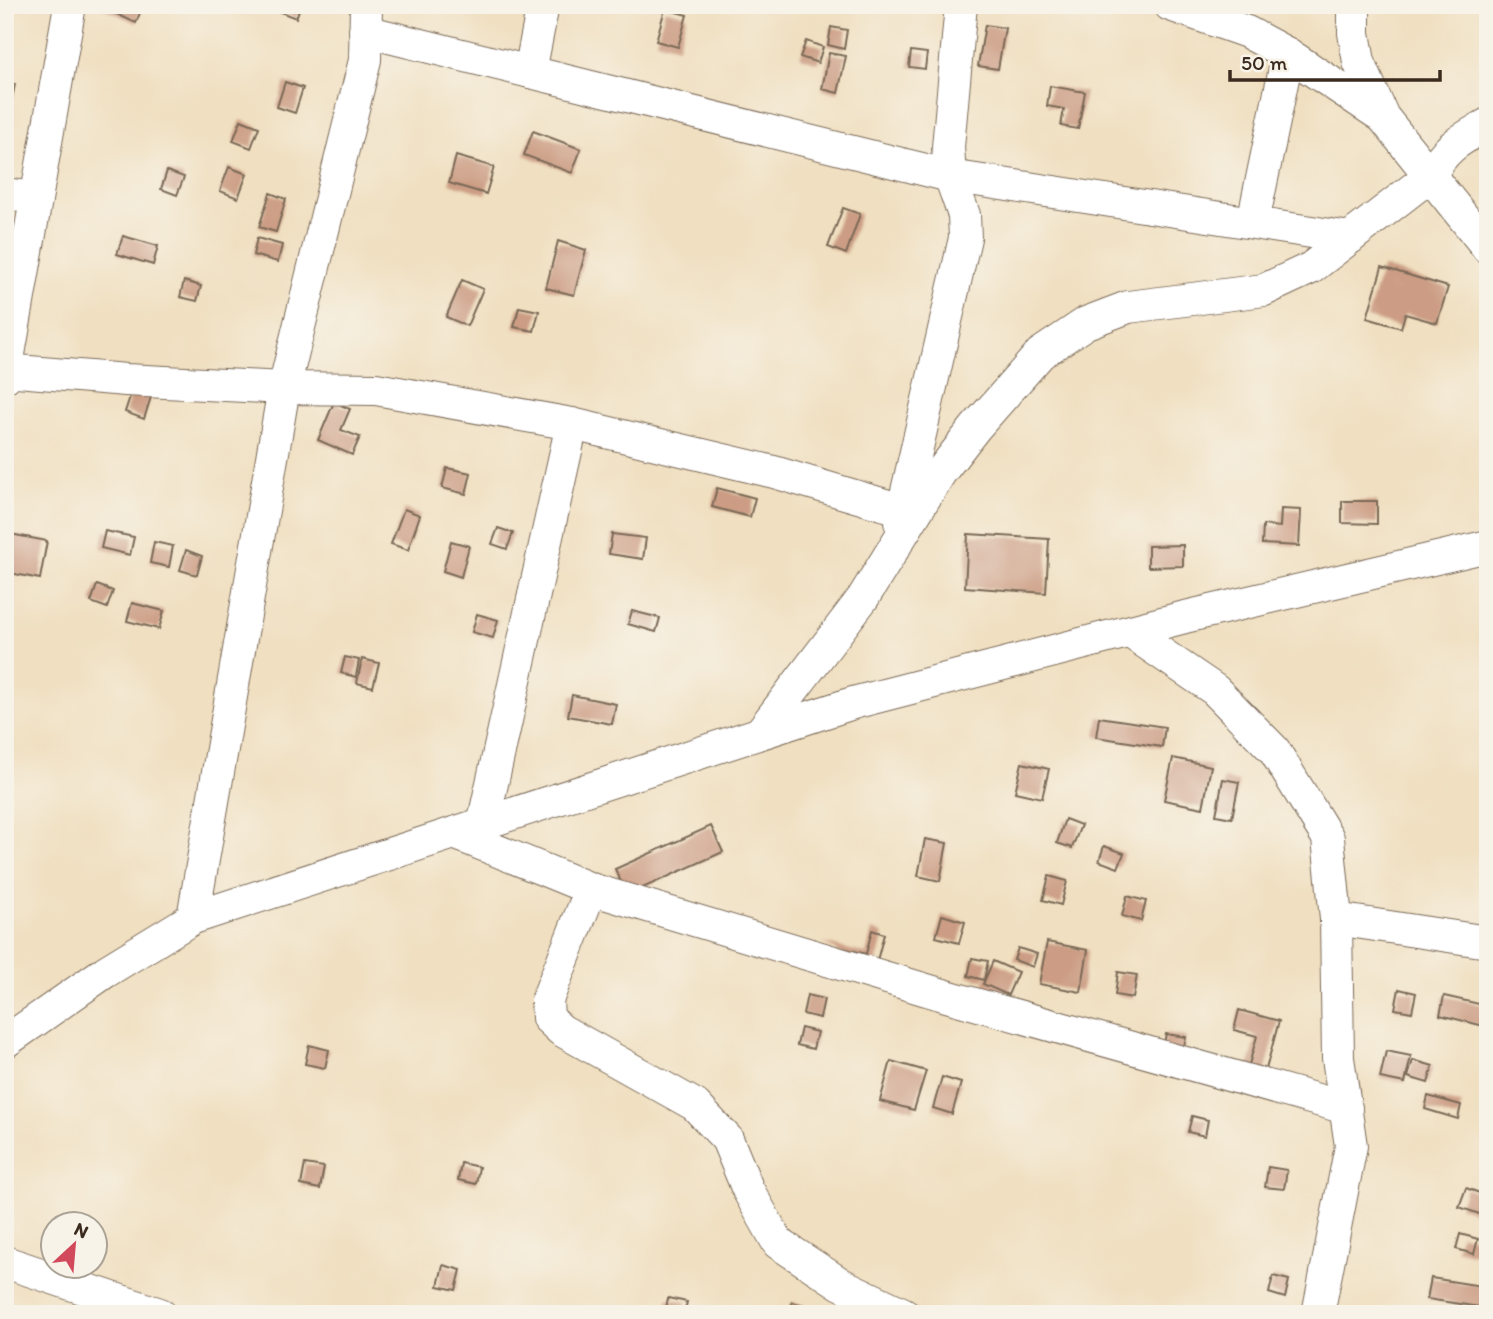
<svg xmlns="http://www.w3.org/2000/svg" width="1493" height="1319" font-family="Itim,sans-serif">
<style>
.building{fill:#cc9d84}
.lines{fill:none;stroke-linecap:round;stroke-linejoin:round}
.minor-casing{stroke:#7a6957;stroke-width:34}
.minor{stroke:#fff;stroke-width:32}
</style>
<rect width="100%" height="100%" fill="#f7f3e8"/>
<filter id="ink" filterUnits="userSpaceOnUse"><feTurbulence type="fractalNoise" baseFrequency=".0143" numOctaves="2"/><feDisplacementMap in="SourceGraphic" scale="14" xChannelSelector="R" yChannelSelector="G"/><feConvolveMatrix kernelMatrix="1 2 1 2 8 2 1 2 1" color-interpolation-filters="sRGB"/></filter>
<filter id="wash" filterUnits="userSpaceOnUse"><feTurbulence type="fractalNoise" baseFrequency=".00686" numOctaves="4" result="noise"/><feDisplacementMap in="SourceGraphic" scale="28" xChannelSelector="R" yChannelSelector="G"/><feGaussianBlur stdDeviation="1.57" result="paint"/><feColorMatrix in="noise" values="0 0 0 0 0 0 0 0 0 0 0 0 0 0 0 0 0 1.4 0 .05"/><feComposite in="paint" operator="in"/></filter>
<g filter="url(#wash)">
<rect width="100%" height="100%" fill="#f0dfc0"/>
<g id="blocks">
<g class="building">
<polygon points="104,5 143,5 136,23 103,8"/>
<polygon points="262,5 301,5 296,18"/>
<polygon points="753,5 776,5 775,11 753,8"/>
<polygon points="665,9 687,15 678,47 656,41"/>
<polygon points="985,25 1005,28 998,69 978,66"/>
<polygon points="831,27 847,30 844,49 828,45"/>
<polygon points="806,41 823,47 818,63 800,57"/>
<polygon points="911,51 927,53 925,69 909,67"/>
<polygon points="829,53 846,56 838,93 822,89"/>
<polygon points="5,82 15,84 9,114 5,114"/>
<polygon points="285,82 303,88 295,113 277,107"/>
<polygon points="1050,86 1085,92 1078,129 1061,126 1064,109 1047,106"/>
<polygon points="241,120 259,127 251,148 233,141"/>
<polygon points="533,131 581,149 572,173 524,155"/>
<polygon points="456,156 494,167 486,194 449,183"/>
<polygon points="229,167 247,174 238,198 220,191"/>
<polygon points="167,171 184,177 177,195 161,189"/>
<polygon points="270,193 286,199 276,232 259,227"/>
<polygon points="843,208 860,214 846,254 828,247"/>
<polygon points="123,236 158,246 153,265 117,254"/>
<polygon points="257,238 282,245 278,262 253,255"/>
<polygon points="558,241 586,250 574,295 546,288"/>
<polygon points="1382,267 1448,287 1437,323 1405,314 1401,328 1367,318"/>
<polygon points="462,280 483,289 467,326 446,317"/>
<polygon points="184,281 201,286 197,301 180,297"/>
<polygon points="519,307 539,311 534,331 514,327"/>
<polygon points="138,372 157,378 144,419 125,412"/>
<polygon points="334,402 350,409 341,430 360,437 352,455 318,440"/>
<polygon points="447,468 471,473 466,494 442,488"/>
<polygon points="717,488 755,498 750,517 712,507"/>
<polygon points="1342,501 1377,501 1377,524 1342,523"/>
<polygon points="404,509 420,515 408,550 391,544"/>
<polygon points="1281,509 1301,510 1299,546 1262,544 1263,525 1280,527"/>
<polygon points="498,528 513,533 507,549 492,544"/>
<polygon points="105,531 134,537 130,555 101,548"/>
<polygon points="10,534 47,541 40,579 5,572"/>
<polygon points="612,534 646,538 643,559 609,554"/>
<polygon points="968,534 1049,539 1046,593 965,587"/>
<polygon points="451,541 469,546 461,577 443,571"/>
<polygon points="154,542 173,546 169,567 150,563"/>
<polygon points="1183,545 1183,566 1148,567 1148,546"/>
<polygon points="186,550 202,556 197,575 180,570"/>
<polygon points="97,585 113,591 107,608 91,602"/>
<polygon points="132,603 164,611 159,629 127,621"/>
<polygon points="632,611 660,618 656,632 628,624"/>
<polygon points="477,614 498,620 493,638 472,632"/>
<polygon points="345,657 359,660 356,677 341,673"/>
<polygon points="362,659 379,663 373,687 357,683"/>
<polygon points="572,695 616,704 612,724 568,716"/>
<polygon points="1099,717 1165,727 1162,747 1096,737"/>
<polygon points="1173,758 1211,766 1203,808 1164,800"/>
<polygon points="1022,763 1049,769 1042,798 1015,792"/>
<polygon points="1223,779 1239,782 1232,818 1216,815"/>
<polygon points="1065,819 1081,825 1072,848 1057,843"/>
<polygon points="711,826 723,852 627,895 615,869"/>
<polygon points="925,839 947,843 940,881 918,876"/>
<polygon points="1104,846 1124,853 1118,868 1099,861"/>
<polygon points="1049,876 1067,881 1061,905 1043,900"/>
<polygon points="1127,896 1146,901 1141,921 1122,916"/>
<polygon points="942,915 965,922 959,943 936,937"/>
<polygon points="872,930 884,934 874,972 823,943 866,954"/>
<polygon points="1047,942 1088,950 1081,992 1039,984"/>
<polygon points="1018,948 1037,954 1033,967 1014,960"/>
<polygon points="972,958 988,961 984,980 968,976"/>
<polygon points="993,961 1018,972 1008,995 983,984"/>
<polygon points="1118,972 1137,975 1133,998 1115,995"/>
<polygon points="1399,989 1416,993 1412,1012 1395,1009"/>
<polygon points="807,995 824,999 820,1018 803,1014"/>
<polygon points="1444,996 1488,1006 1488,1027 1440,1015"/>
<polygon points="1239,1010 1279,1021 1262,1084 1245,1079 1257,1036 1234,1030"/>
<polygon points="801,1028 817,1032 813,1049 797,1045"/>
<polygon points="1166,1034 1186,1037 1182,1056 1162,1052"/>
<polygon points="309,1045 329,1050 325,1068 305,1064"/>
<polygon points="1386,1051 1411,1056 1405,1083 1380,1078"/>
<polygon points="1413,1060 1433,1066 1428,1083 1408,1077"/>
<polygon points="891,1061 926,1071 914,1110 880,1101"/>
<polygon points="942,1077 961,1083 952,1114 933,1108"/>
<polygon points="1428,1096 1461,1105 1458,1119 1425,1109"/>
<polygon points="1192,1116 1208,1120 1205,1136 1188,1132"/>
<polygon points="461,1163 479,1167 476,1184 458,1180"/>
<polygon points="305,1164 324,1167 320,1189 301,1185"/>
<polygon points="1268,1167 1287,1170 1284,1189 1265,1187"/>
<polygon points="1466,1188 1488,1196 1488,1217 1459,1207"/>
<polygon points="1460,1234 1478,1239 1474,1254 1456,1249"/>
<polygon points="443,1265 461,1270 456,1290 438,1286"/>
<polygon points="1273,1276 1289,1280 1285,1298 1269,1293"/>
<polygon points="1431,1278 1488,1287 1486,1308 1427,1299"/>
<polygon points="668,1298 687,1302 684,1314 665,1314"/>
<polygon points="792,1302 808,1306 806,1314 789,1314"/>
</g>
</g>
</g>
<g filter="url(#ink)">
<use href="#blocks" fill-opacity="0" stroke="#7a6957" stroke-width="2"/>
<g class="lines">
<g class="minor-casing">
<g id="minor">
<polyline points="1170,5 1247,32 1288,54 1383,117"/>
<polyline points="1354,5 1354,33 1359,62 1383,117 1488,248"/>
<polyline points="365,31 950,176 1350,238"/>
<polyline points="530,72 543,5"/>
<polyline points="5,194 36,198"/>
<polyline points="1253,222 1288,54"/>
<polyline points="5,370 126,380 284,388 376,389 572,424 774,472 902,510"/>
<polyline points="5,377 70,5"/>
<polyline points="900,522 965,238 964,215 950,176 948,147 961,5"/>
<polyline points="1130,632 1215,690 1274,750 1328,838 1336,919 1338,1058 1351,1146 1318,1314"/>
<path d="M760,733L863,598L940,473L975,428L1040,354L1086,323L1128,307L1264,290L1311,268L1431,175C1444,147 1462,139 1488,124"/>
<polyline points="483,824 572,424"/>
<polyline points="454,833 591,889 950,997 1346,1108"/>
<polyline points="591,889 547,1000 548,1018 561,1030 695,1105 727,1139 748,1190 778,1243 841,1284 904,1314"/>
<polyline points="193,918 284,388 365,60 366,5"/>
<polyline points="1336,919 1488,942"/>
<polyline points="5,1042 105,972 193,918 853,703 1185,617 1488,546"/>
<polyline points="5,1262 160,1314"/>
</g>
</g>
<use href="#minor" class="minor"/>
</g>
</g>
<rect width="1493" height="1319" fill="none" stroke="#f7f3e8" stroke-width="28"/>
<g transform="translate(74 1245) rotate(26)"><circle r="33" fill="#f7f3e8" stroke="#aca397" stroke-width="2"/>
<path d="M0-5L12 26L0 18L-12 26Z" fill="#d1495b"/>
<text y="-10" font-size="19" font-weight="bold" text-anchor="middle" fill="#3b2a1e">N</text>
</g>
<path d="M1230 70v10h210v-10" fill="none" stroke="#3b2a1e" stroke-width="3.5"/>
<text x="1241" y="70" font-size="21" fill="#3b2a1e" stroke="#f7f3e8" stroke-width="5" paint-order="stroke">50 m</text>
</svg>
